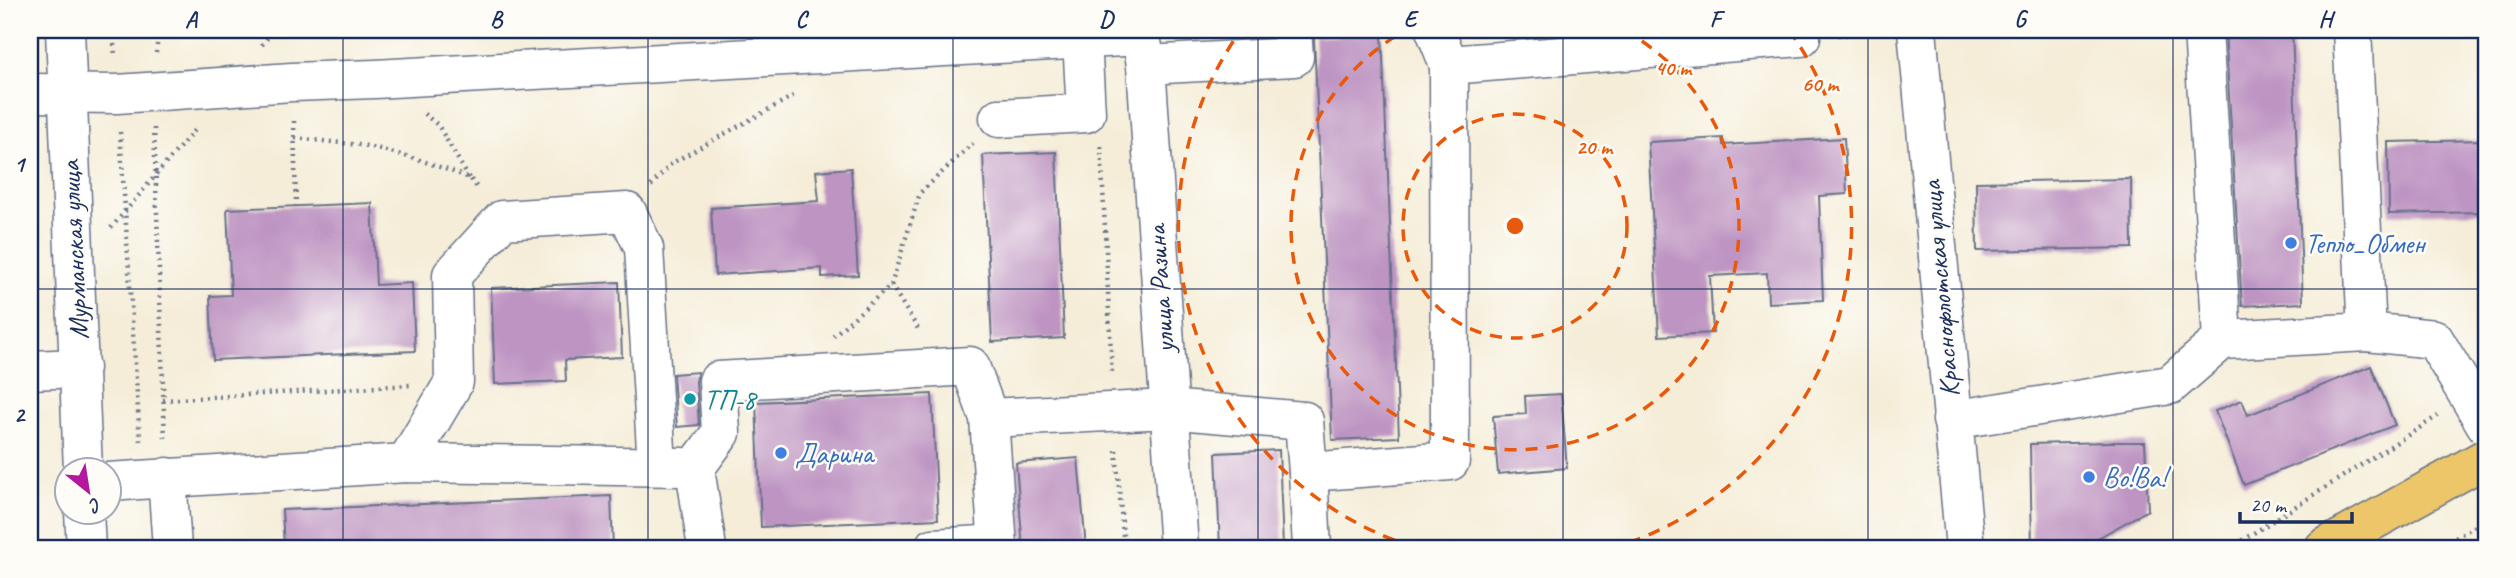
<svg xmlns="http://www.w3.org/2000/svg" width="2516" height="578" font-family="Caveat,sans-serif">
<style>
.building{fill:#be94c2}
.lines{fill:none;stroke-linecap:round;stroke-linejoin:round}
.minor-casing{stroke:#677289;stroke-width:41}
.major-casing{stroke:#677289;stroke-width:41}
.path{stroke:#677289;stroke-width:4.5;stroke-dasharray:2 5;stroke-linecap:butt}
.minor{stroke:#fff;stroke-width:38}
.major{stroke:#ecc669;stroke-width:38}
.grid{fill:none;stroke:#1b2f5e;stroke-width:2;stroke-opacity:0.55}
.ring{fill:none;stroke:#e8590c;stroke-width:3.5;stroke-dasharray:12 9}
.shop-dot{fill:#3f7fe0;stroke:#fdfcf7;stroke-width:2.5}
.culture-dot{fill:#0f9aa8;stroke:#fdfcf7;stroke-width:2.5}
.labels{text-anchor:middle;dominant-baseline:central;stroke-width:5;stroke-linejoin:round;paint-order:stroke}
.shop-label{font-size:28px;fill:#366cbe;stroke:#fdfcf7;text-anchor:start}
.street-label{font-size:28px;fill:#1b2f5e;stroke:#fdfcf7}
.culture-label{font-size:28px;fill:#0d838f;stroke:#fdfcf7;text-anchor:start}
.centre{fill:#e8590c;stroke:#fdfcf7;stroke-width:3.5}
.ring-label{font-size:21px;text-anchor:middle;font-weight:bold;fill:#e8590c;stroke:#fdfcf7;stroke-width:5;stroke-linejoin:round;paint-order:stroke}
.neatline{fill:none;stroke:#1b2f5e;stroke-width:2.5}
.grid-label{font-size:23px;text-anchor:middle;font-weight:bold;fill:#1b2f5e}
</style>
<rect width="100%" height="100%" fill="#fdfcf7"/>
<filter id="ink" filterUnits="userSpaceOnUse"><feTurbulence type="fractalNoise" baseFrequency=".0143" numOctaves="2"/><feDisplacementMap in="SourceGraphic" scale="14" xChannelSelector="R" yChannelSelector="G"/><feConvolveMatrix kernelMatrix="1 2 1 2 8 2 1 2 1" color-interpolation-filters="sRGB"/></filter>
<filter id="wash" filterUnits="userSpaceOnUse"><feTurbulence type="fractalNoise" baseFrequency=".00686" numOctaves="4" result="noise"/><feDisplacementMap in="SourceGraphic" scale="28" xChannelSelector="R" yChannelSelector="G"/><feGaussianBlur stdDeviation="1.57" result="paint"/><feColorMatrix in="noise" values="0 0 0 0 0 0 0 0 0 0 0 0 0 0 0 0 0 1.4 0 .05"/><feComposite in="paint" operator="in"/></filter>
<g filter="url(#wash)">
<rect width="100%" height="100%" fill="#f5edd8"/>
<g id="blocks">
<g class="building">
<polygon points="2225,30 2292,30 2303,303 2242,306"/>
<polygon points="1382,34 1399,437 1332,440 1314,37"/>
<polygon points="1723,138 1723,145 1844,138 1847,194 1819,196 1823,300 1768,303 1767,273 1710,276 1713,333 1659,336 1648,142"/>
<polygon points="2486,140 2486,212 2389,214 2388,142"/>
<polygon points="1056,152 1064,338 992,342 983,155"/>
<polygon points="851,168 858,275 822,277 822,268 715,275 711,208 819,201 816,171"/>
<polygon points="2131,179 2132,248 1977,251 1976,182"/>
<polygon points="372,203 376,285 412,283 415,351 213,360 210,296 231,295 227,209"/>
<polygon points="619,282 622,357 565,360 566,381 495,384 491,288"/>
<polygon points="2371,366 2395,425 2244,485 2215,411 2242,400 2248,415"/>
<polygon points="698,372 696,382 699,425 677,427 673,374"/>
<polygon points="932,394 938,519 761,527 756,402"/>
<polygon points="1561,394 1567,468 1498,474 1493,416 1526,414 1525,396"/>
<polygon points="2109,442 2145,442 2148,510 2080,548 2032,548 2030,444"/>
<polygon points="1279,450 1283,548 1220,548 1216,453"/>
<polygon points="1078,458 1086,548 1023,548 1016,463"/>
<polygon points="611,496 613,548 284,548 282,510"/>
</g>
</g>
</g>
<g filter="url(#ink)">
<use href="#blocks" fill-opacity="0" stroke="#677289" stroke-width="2"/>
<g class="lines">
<g class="minor-casing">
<g id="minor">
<polyline points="65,30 83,470"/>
<polyline points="1140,30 1146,65 1179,548"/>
<polyline points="1435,30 1449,65"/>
<polyline points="1917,30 1965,548"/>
<polyline points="2203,30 2222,340 2367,332"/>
<polyline points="2352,30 2367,332 2434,339 2486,425"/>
<polyline points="1146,65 1294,57 1292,30"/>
<polyline points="30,93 117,94 292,82 375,79 1141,36"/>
<polyline points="999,118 1086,113 1082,39"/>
<polyline points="30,370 80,368"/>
<polyline points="989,418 1168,409 1304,421 1308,472 1450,461 1449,65 1801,37"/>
<polyline points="1952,420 2170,385 2222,340"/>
<polyline points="406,463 454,382 452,275 502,220 627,212 644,248 657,466"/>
<polyline points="1308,472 1312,548"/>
<polyline points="167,477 172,548"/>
<polyline points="108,482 406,463 683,467"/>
<polyline points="84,512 86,548"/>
<polyline points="707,548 695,468 721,433 718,381 970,366 989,418 998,548"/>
<polyline points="933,548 998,544"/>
</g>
</g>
<g class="major-casing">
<polyline id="major" points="2324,548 2486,458"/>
</g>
<g class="path">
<polyline points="113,30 115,57"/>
<polyline points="1838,35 1881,33"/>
<polyline points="262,45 273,30"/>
<polyline points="156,53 159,30"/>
<polyline points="424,114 438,125 469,178"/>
<polyline points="294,121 296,206"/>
<polyline points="154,128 165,441"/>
<polyline points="120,132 140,441"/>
<polyline points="295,138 368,146 420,160 470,178 479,190"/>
<polyline points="1101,146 1112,375"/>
<polyline points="651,186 672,163 793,96"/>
<polyline points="111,228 196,128"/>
<polyline points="891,285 920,332"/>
<polyline points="30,316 39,307"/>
<polyline points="833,336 891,285 920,193 973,143"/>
<polyline points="163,400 410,385"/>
<polyline points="1116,450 1124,548"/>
<polyline points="38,548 47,543"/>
<polyline points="2230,548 2438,416"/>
<polyline points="2437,548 2486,520"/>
</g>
<use href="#minor" class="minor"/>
<use href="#major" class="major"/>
</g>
</g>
<path class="grid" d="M343,30V548M648,30V548M953,30V548M1258,30V548M1563,30V548M1868,30V548M2173,30V548M30,289H2486"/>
<g class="ring">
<circle cx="1515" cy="226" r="112"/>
<path d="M1624 30A224 224 0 1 1 1406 30"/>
<path d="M1414 547A337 337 0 0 1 1241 30M1789 30A337 337 0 0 1 1616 547"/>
</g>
<g class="shop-dot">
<circle cx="2291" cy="243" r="7"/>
<circle cx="781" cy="453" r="7"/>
<circle cx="2089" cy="477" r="7"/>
</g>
<circle class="culture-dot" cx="690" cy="399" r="7"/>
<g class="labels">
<g class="shop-label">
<text x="2305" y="243">Тепло_Обмен</text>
<text x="795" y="453">Дарина</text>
<text x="2103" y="477">Во!Ва!</text>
</g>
<g class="street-label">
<text transform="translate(74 250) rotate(-93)">Мурманская улица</text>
<text transform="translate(1160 289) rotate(-94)">улица Разина</text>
<text transform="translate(1940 289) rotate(-95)">Краснофлотская улица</text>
</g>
<g class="culture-label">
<text x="704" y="399">ТП-8</text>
</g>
</g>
<circle cx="1515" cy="226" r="10" class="centre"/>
<g class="ring-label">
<text x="1673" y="75">40 m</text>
<text x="1820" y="91">60 m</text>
<text x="1594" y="154">20 m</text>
</g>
<rect width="2516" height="578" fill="none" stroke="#fdfcf7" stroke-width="77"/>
<g transform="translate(88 491) rotate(150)"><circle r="33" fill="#fdfcf7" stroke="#a3aaba" stroke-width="2"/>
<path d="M0-5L12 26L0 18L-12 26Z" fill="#b5179e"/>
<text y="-10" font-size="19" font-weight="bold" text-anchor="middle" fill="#1b2f5e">С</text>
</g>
<path d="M2240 512v10h112v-10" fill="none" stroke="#1b2f5e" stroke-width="3.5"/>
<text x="2250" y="512" font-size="21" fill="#1b2f5e" stroke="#fdfcf7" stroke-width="5" paint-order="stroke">20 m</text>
<rect x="38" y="38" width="2440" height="502" class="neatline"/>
<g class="grid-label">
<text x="191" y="27">A</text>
<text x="496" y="27">B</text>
<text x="801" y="27">C</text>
<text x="1106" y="27">D</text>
<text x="1410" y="27">E</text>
<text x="1715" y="27">F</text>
<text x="2020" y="27">G</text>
<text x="2325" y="27">H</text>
<text x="19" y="172">1</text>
<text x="19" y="422">2</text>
</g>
</svg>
